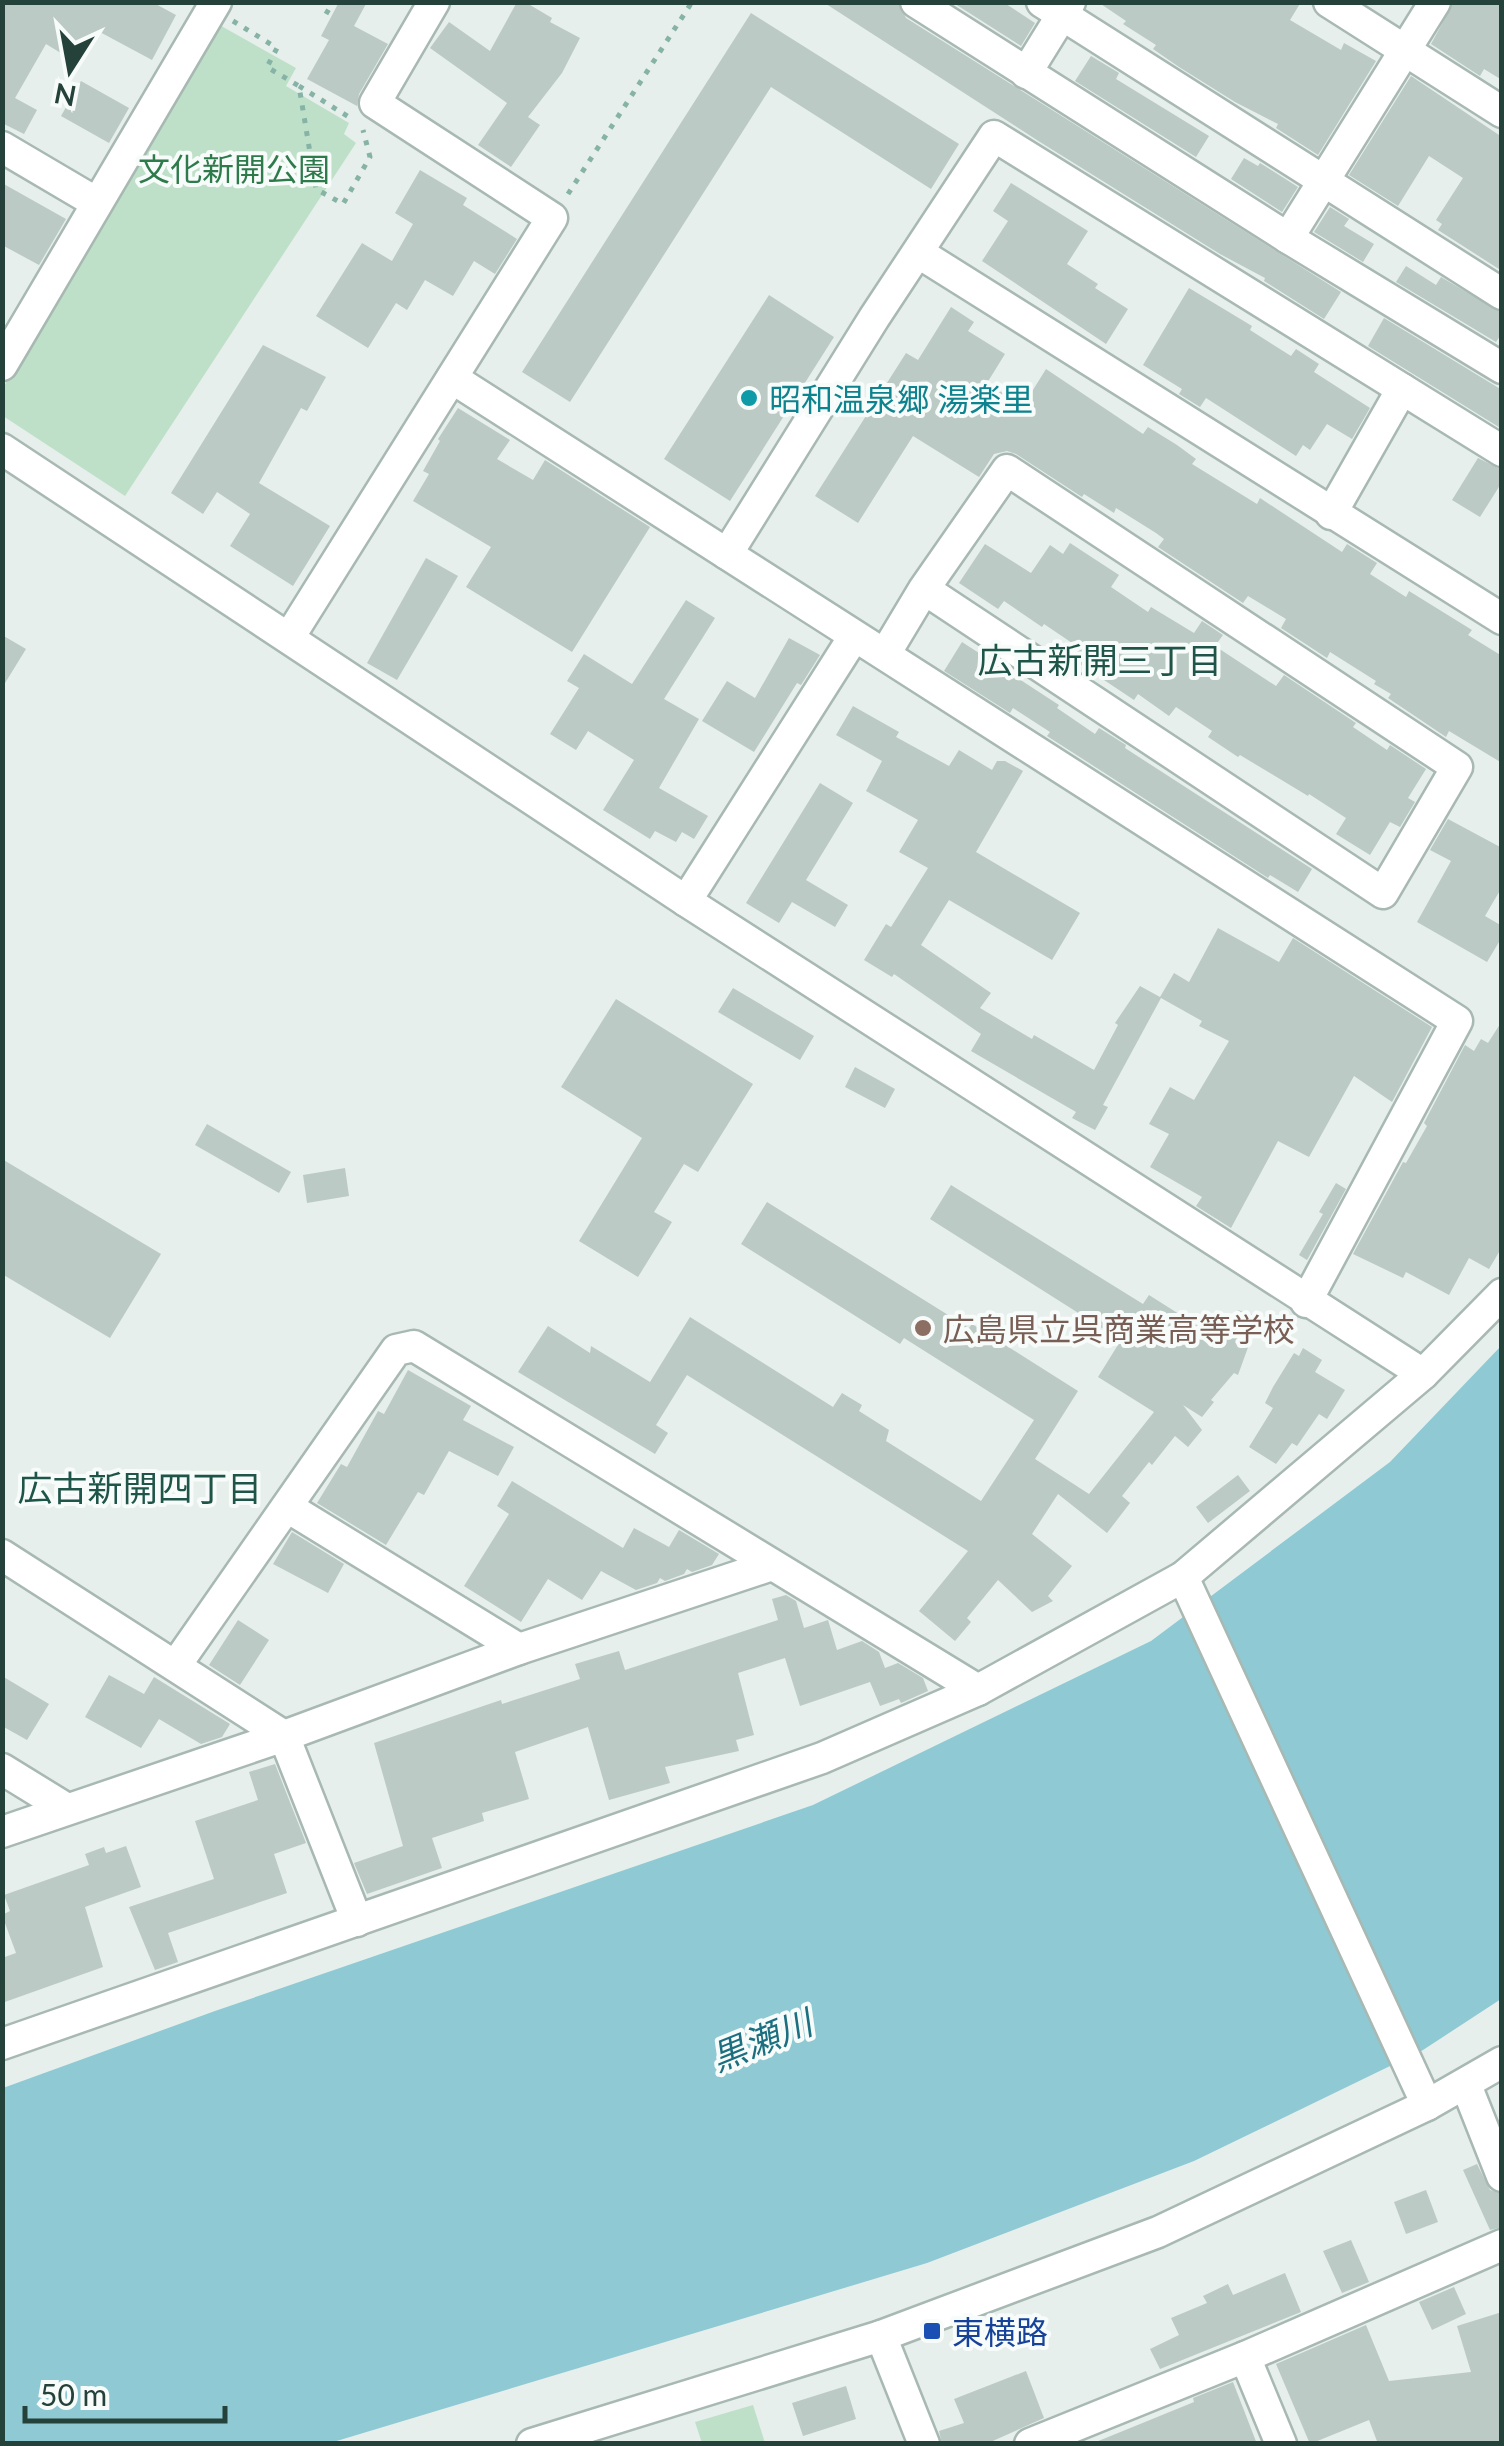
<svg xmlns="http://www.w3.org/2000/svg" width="1504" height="2446" font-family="Lato,'Noto Sans JP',sans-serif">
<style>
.green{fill:#bfe0c8}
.water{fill:#8ec9d4}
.building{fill:#bbcac4}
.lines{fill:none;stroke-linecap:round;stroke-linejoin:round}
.minor-casing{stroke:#a8b8b2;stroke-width:35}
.path{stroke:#86b3a5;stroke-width:5;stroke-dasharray:5 8;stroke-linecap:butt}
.minor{stroke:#fff;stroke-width:30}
.culture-dot{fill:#0f9aa8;stroke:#f7fbf9;stroke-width:4}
.education-dot{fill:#8d6e63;stroke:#f7fbf9;stroke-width:4}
.transit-dot{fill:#1a4fb4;stroke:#f7fbf9;stroke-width:4}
.labels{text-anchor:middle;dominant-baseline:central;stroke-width:8;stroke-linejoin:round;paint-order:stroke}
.park-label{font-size:32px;fill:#2d7a4b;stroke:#f7fbf9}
.culture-label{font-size:32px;fill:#0d838f;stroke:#f7fbf9;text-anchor:start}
.education-label{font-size:32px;fill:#785e54;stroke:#f7fbf9;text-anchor:start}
.transit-label{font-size:32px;fill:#164399;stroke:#f7fbf9;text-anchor:start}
.neighbourhood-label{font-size:35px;fill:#1f5548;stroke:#f7fbf9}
.water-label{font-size:35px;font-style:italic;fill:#1c6f80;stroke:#f7fbf9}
</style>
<rect width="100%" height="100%" fill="#e6efeb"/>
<g class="green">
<polygon points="216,23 296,68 286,86 349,123 344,134 356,143 125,496 3,416 3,388"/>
<polygon points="753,2405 765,2443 702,2443 695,2422"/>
</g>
<polygon class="water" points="1501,1346 1501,1999 1423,2050 1194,2161 927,2263 330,2443 3,2444 3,2088 215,2011 813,1805 1151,1641 1390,1462"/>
<g class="building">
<polygon points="2,2 152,2 176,15 152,60 98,31 79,64 46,44 15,98 37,110 24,134 2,123"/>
<polygon points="339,2 367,2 354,26 388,44 359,94 357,106 307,79 329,40 321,36"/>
<polygon points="517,2 525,2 552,18 550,22 580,38 562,73 528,117 540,125 511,167 478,145 507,103 430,48 449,22 490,51"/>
<polygon points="823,2 897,2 906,18 1341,292 1324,319 1264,281 1265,278 1220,254 1040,142"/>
<polygon points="952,2 1003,2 1035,23 1021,46"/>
<polygon points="1098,2 1301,2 1290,20 1341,50 1344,43 1376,61 1318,155 1276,128 1278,124 1235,102 1179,67 1153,49 1156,45 1123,24 1126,21"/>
<polygon points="1454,2 1502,2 1502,80 1484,69 1480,76 1431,44"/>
<polygon points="751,13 959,144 931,189 771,87 570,402 522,372"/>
<polygon points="1091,56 1119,73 1116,79 1209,136 1196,157 1075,81"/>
<polygon points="1411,76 1502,137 1502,271 1438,230 1442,224 1436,220 1463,178 1429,156 1398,206 1349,175"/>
<polygon points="81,81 129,108 109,143 61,116"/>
<polygon points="1244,158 1258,166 1260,163 1298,187 1282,212 1231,179"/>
<polygon points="420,170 467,198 463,205 517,239 495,274 474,261 453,296 425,280 407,310 396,303 368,348 316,316 362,243 392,261 413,224 395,213"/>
<polygon points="2,183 66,219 39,265 2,245"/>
<polygon points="1011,183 1088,231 1067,264 1098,284 1095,288 1128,309 1106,344 982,261 1008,221 993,211"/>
<polygon points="1330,207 1349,219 1344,226 1374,244 1363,262 1314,232"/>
<polygon points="1406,266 1436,285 1441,277 1502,313 1502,333 1496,342 1396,282"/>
<polygon points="1189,288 1252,326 1250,330 1291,356 1296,349 1319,364 1314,372 1370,408 1352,439 1327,424 1310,450 1303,445 1296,456 1206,398 1200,407 1179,394 1182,389 1143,365"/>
<polygon points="769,295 834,337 730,501 664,459"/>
<polygon points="951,307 974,322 968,331 1005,354 987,383 1023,406 1046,369 1143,434 1148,427 1177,445 1196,459 1192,464 1257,504 1260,498 1342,552 1347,544 1377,563 1370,574 1406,597 1409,591 1472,630 1468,635 1502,656 1502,763 1449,731 1446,737 1388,698 1391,694 1374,684 1376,681 1330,652 1327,658 1281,628 1286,619 1248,596 1243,603 1158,547 1164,539 1156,533 1116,508 1114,513 1084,494 1082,497 1016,454 1007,451 994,454 979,477 913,436 858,523 815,496 906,353 918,360"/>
<polygon points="1384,318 1502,390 1502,429 1368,346"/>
<polygon points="263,345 326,377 307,411 301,408 259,483 330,526 293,586 230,546 250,514 217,492 203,514 171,493"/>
<polygon points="458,408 510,440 497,459 533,480 545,460 650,527 572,652 466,587 491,547 413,501 429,474 423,471 440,441 438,439"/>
<polygon points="1478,458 1502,470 1502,482 1480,517 1452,500"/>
<polygon points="1070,543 1119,575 1111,587 1148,612 1151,607 1194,633 1202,621 1223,635 1215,646 1276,686 1284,675 1356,723 1353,727 1387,750 1390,745 1426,769 1408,798 1415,802 1400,827 1390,822 1370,855 1336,834 1346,818 1309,794 1308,796 1240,755 1238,757 1208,737 1212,731 1176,707 1169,716 1138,694 1134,700 1071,658 1078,647 1044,624 1042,627 1004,601 998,609 959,583 985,544 1031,573 1050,545 1063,554"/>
<polygon points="426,558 458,576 397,680 367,663"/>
<polygon points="686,600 715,618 664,699 699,719 659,788 708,816 694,839 682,832 676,842 655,831 650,839 603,810 634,760 588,731 576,750 550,734 579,688 567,681 584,654 632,684"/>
<polygon points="2,635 26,649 2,688"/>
<polygon points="789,638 820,655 801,685 797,683 754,752 702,721 727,681 755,698"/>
<polygon points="962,642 1059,705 1057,708 1095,734 1099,728 1126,745 1125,748 1312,869 1298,892 1270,875 1268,878 1047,736 1050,732 1013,708 1010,713 944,671"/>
<polygon points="853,706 899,732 896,737 949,766 959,750 992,770 997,761 1005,761 1023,771 976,852 1080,913 1052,960 949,900 921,945 991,993 980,1008 1032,1039 1034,1035 1094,1070 1118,1025 1115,1023 1140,986 1160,997 1174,973 1189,982 1218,928 1279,962 1293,938 1432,1027 1392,1102 1354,1076 1309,1157 1278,1141 1231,1228 1196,1206 1202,1197 1150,1167 1169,1134 1149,1124 1170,1087 1194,1100 1229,1041 1199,1026 1202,1021 1161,998 1103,1105 1108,1107 1095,1130 1072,1118 1076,1112 971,1051 981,1034 894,974 892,977 864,960 886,924 891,927 928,868 899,852 918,820 866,791 882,761 836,735"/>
<polygon points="820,783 853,803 806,880 848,905 835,927 792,902 779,923 746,903"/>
<polygon points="1448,819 1502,848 1502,887 1485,916 1502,926 1502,937 1487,962 1417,922 1451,861 1430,850"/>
<polygon points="733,988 814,1036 800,1060 718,1012"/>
<polygon points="616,999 753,1084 698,1172 684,1164 654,1212 672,1222 638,1277 579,1241 642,1138 561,1087"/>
<polygon points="1502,1021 1502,1247 1489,1269 1469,1258 1449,1295 1406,1272 1403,1278 1353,1254 1403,1162 1406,1163 1427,1126 1424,1123 1465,1045 1474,1051 1481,1039 1488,1043"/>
<polygon points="855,1067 895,1089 885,1108 845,1087"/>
<polygon points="207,1124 291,1172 279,1193 195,1145"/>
<polygon points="2,1159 161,1254 110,1338 2,1274"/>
<polygon points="345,1168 349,1196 307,1203 303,1175"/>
<polygon points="1336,1183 1346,1189 1307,1260 1299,1255 1323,1214 1319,1212"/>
<polygon points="951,1185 1143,1304 1149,1295 1220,1340 1228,1322 1233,1324 1238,1310 1259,1317 1238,1375 1234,1373 1211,1400 1214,1402 1202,1417 1183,1405 1202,1430 1188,1447 1175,1436 1152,1465 1149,1462 1122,1496 1130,1503 1107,1533 1058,1494 1032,1534 1072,1566 1048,1596 1053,1601 1032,1612 998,1580 967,1618 971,1622 955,1641 919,1611 968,1551 687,1375 656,1425 668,1433 655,1454 518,1372 548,1326 590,1353 591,1346 650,1382 690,1317 833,1407 842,1393 862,1405 859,1411 889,1430 886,1441 981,1501 1034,1420 904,1338 900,1344 741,1244 767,1202 969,1328 972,1324 1078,1391 1035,1459 1089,1494 1154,1412 1098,1377 1121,1340 930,1219"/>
<polygon points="1303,1348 1322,1360 1315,1372 1345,1390 1327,1419 1319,1414 1297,1446 1292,1443 1276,1464 1249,1447 1273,1408 1265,1403 1273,1387 1294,1353 1299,1356"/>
<polygon points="408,1370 471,1406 463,1420 514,1447 498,1476 449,1451 424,1495 418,1492 386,1545 317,1503 341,1464 347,1467 378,1411 384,1414"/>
<polygon points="1238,1475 1250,1491 1208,1523 1196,1507"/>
<polygon points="512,1481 623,1548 634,1528 669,1547 679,1530 719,1554 712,1565 692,1572 687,1569 684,1574 665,1581 660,1578 657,1583 636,1590 601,1571 582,1600 548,1579 521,1622 464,1586 509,1514 497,1506"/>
<polygon points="292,1532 344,1564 328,1593 273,1564"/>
<polygon points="786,1595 796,1601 804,1628 828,1620 837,1650 862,1641 879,1652 885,1668 898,1663 923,1678 928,1691 901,1703 899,1699 880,1706 870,1682 800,1706 785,1658 738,1673 754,1735 736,1740 739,1751 665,1767 670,1783 609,1800 588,1727 515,1752 529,1799 482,1813 484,1821 432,1838 442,1868 367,1894 354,1863 403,1846 374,1743 501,1700 502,1704 580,1679 575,1664 619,1651 625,1670 778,1620 772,1599"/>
<polygon points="238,1620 269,1640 240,1685 209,1665"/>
<polygon points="109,1675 144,1694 154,1677 230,1724 222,1737 201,1744 159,1719 141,1748 85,1717"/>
<polygon points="2,1676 49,1704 27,1740 2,1726"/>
<polygon points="275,1764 306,1843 274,1854 287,1893 168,1933 178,1962 155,1970 129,1907 214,1879 195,1821 258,1800 249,1772"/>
<polygon points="126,1846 141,1887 85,1907 103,1967 2,2003 2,1958 16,1953 2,1915 10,1911 4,1895 89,1865 85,1854 104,1847 106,1853"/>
<polygon points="1477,2164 1490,2190 1502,2194 1502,2227 1490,2230 1463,2170"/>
<polygon points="1426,2190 1438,2222 1406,2234 1394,2202"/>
<polygon points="1351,2240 1369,2282 1342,2293 1323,2251"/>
<polygon points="1285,2273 1301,2312 1160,2369 1150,2349 1179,2335 1171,2318 1207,2303 1203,2296 1228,2284 1233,2295"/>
<polygon points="1454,2287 1466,2314 1432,2330 1419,2302"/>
<polygon points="1502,2312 1502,2444 1378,2444 1369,2420 1310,2444 1276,2364 1366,2325 1389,2381 1471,2372 1457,2326"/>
<polygon points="1026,2371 1044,2418 986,2444 942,2444 939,2431 964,2423 954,2399"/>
<polygon points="1233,2382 1257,2444 1091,2444 1194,2402 1193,2398"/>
<polygon points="846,2386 856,2419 803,2436 792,2403"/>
</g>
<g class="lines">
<g class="minor-casing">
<g id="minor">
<polyline points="916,2 1288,238 1502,368"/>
<polyline points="1042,2 1502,294"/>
<polyline points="1329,2 1502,112"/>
<polyline points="1026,73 1070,2"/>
<polyline points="2,147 97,203"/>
<polyline points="1288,238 1435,2"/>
<polyline points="919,253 1502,619"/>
<polyline points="2,365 216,2"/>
<polyline points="452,378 1457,1021 1306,1302"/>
<polyline points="2,449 686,901 1423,1374"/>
<polyline points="1331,514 1402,389"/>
<polyline points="727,554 874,318 994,136 1502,451"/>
<polyline points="290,636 552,218 375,103 434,2"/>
<polyline points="885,654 924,589 1007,470 1457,767 1383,893 924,589"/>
<polyline points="686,901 853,638"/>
<polyline points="289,1508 519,1649"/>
<polyline points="2,1555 284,1736 357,1921"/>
<polyline points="1183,1577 1427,2105"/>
<polyline points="176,1665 396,1350 414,1346 978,1690"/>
<polyline points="2,1769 67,1809"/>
<polyline points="2,1832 284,1736 519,1649 769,1566"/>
<polyline points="2,2044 822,1758 978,1690 1183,1577 1423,1374 1502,1294"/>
<polyline points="1466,2085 1502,2176"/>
<polyline points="881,2336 924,2444"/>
<polyline points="1245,2357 1281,2444"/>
<polyline points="532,2444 881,2336 1158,2232 1427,2105 1502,2062"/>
<polyline points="1030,2444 1245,2357 1502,2245"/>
</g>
</g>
<g class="path">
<polyline points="326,14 333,2"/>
<polyline points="233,21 277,48 267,67 299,86 316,189 343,204 370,157 363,130"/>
<polyline points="299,86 352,119"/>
<polyline points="568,194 692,2"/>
</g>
<use href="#minor" class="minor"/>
</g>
<circle class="culture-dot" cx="749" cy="398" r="10"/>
<circle class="education-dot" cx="923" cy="1328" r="10"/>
<rect class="transit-dot" x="922" y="2321" width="20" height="20" rx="5"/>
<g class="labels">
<g class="park-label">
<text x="234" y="168">文化新開公園</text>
</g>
<g class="culture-label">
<text x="769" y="398">昭和温泉郷 湯楽里</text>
</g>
<g class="education-label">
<text x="943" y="1328">広島県立呉商業高等学校</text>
</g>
<g class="transit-label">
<text x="952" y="2331">東横路</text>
</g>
<g class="neighbourhood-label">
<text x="1100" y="659">広古新開三丁目</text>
<text x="140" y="1487">広古新開四丁目</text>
</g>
<g class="water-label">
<text transform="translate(761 2039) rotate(-22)">黒瀬川</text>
</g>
</g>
<rect width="1504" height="2446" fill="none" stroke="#24423a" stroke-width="10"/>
<g transform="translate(70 70) rotate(191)" stroke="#f7fbf9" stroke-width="8" paint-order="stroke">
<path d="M0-8L18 38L0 25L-18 38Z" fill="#24423a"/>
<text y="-15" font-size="28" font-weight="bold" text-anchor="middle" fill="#24423a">N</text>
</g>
<path d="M25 2406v15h200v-15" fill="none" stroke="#24423a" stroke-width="5"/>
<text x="40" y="2406" font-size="30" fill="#24423a" stroke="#f7fbf9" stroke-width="8" paint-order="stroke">50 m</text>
</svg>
